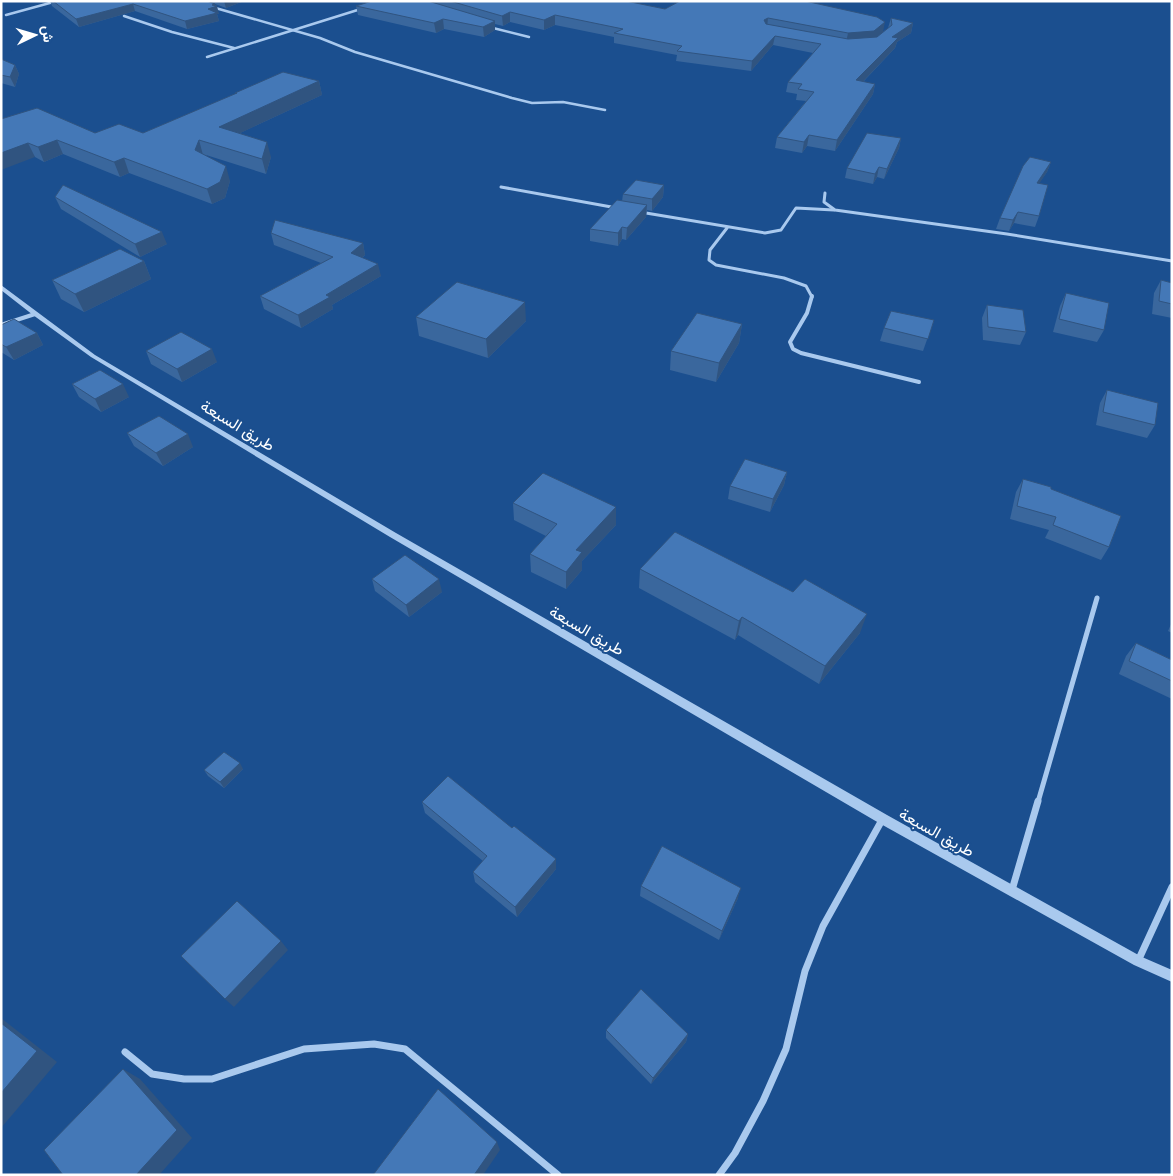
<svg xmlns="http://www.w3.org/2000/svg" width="1173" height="1176" font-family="Quicksand,Vazirmatn,sans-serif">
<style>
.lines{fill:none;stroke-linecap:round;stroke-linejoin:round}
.minor-far4{stroke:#a9c9ee;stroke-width:2.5}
.minor-far3{stroke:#a9c9ee;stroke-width:3}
.minor-far2{stroke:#a9c9ee;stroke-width:4}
.minor-far1{stroke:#a9c9ee;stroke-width:5}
.minor{stroke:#a9c9ee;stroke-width:7}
.tertiary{fill:#a9c9ee;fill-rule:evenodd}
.wall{fill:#3a679d}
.shaded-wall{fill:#305480}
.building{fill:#4478b7;stroke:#305480}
.labels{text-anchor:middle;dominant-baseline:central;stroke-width:4;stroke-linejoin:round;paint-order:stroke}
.street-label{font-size:16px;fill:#fff;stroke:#1b4f8f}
</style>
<rect width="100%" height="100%" fill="#1b4f8f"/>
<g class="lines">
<g class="minor-far4">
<polyline points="212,7 320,38 355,52 512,98 532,103 563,102 605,110"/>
<polyline points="6,15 57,1"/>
<polyline points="124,16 172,32 234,48"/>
<polyline points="489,27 529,37"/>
<polyline points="207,57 364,8"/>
</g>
<g class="minor-far3">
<polyline points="501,187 617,208"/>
<polyline points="825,193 824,202 835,210 1007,234 1172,261"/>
<polyline points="640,212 765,233 781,230 796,208 834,210"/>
<polyline points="727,228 710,250 709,260 716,265 784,278 806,286 812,297"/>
</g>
<g class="minor-far2">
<polyline points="812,296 807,313 790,342 793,349 801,353 919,382"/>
<polyline points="1,325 35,314"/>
</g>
<polyline class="minor-far1" points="1038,802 1097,598"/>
<g class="minor">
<polyline points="1012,890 1038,801"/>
<polyline points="1138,961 1172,887"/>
<polyline points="125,1052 152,1074 184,1079 212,1079 304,1049 374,1044 405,1049 558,1175"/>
<polyline points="719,1175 735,1153 763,1101 786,1049 805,971 823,926 882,820"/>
</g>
<polygon class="tertiary" points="1,285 95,355 396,533 887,815 1142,957 1172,970 1172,982 1134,965 879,823 390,537 91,357 33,315 1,290"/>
</g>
<g class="wall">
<polygon points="50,1 207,1 215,6 219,14 217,14 219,21 187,29 135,11 79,27 52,6"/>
<polygon points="207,1 244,1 226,8"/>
<polygon points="372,1 626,1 665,9 680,1 883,32 888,28 891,18 913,23 911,33 897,42 895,48 863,82 875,84 873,94 835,151 807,146 802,153 775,148 777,137 806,101 796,100 797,94 786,92 788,82 813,53 773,45 751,71 676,61 677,55 614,43 614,37 555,25 544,30 510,22 503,26 495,24 495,30 484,37 444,29 436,33 358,15 356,6"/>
<polygon points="1,59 15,65 19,74 15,87 1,83"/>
<polygon points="319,81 322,95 240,133 271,157 266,174 206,155 230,181 225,198 212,204 129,173 120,177 63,154 44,162 35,157 1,119 95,133 143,133 236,94 235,93"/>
<polygon points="901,138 899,148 884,179 877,177 873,184 845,178 847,168"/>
<polygon points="1051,162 1047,172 1039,183 1039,216 1035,227 1014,223 1009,231 996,229 1000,218"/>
<polygon points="664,185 663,197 652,211 647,210 646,217 626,240 622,239 618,246 590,241 590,229 622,201 623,194"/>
<polygon points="55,197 167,244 140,257 61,209"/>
<polygon points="271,233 363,243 365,255 362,258 381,276 332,305 333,309 301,328 264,309 260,296 321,263 274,245"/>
<polygon points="144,261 151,279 84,312 61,299 52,280"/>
<polygon points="1161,280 1172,283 1172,318 1152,314 1154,293"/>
<polygon points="1066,293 1104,330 1097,342 1053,332 1060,306"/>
<polygon points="987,305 1026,332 1020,345 983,340 982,318"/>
<polygon points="416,317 526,321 488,358 419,336"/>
<polygon points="934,320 923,351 880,341 884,328"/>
<polygon points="742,324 739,343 716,382 670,370 671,351"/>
<polygon points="1,325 37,333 43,345 14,360 1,352"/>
<polygon points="146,351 217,362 182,382 151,364"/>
<polygon points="72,384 129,397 101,412 79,397"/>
<polygon points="1107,390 1155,425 1147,438 1096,425 1100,403"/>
<polygon points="127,433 193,447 163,466 134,446"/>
<polygon points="787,472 784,485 770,512 728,499 730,486"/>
<polygon points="1023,479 1051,489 1109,547 1101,560 1045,538 1049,530 1010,519 1016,492"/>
<polygon points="513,503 616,507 616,525 582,561 582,570 566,589 531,572 530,554 546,536 514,520"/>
<polygon points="640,569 860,633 819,684 738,635 735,640 639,588"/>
<polygon points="372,579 442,592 409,617 375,591"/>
<polygon points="1172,622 1172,633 1168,631"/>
<polygon points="1136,643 1172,660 1172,699 1119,674 1126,656"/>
<polygon points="243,769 224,788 208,776 204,770"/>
<polygon points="422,802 512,828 556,859 556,869 517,917 475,882 473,872 483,861 425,813"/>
<polygon points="641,886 738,898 719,940 640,896"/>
<polygon points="606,1030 688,1034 686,1042 651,1084 606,1038"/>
</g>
<g class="shaded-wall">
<polygon points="224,1 244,1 226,8"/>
<polygon points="133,4 135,11 79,27 76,19"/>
<polygon points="215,4 215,7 217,6 219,14 217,14 219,21 187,29 185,21 208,9 212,5"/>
<polygon points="510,12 510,22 503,26 502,16"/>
<polygon points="555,15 555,25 544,30 544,20"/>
<polygon points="768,18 767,28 764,20"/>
<polygon points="443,19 444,29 436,33 434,23"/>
<polygon points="495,21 495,30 484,37 483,27"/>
<polygon points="885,22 883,32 872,41 846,43 848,33"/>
<polygon points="913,23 911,33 897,42 895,48 854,91 856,80 892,37"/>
<polygon points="775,36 773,45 751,71 752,61"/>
<polygon points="15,65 19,74 15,87 10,77"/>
<polygon points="319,81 322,95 223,141 219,127"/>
<polygon points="875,84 873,94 835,151 837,140"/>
<polygon points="809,135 807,146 802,153 804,142"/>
<polygon points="901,138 899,148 884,179 887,169"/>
<polygon points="57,140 63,154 44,162 38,147"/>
<polygon points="199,140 203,155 195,150"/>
<polygon points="267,142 271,157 266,174 262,159"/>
<polygon points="28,143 35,157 1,170 1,153"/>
<polygon points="124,158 129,173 120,177 114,162"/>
<polygon points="1051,162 1047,172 1033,193 1037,183"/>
<polygon points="226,166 230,181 225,198 212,204 207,189"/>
<polygon points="879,167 877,177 873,184 875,174"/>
<polygon points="664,185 663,197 652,211 652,199"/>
<polygon points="647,205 646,217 626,240 627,228"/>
<polygon points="1018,212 1014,223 1009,231 1013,220"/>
<polygon points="622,227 622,239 618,246 618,233"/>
<polygon points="162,232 167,244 140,257 135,244"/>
<polygon points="363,243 365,255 353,265 351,253"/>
<polygon points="144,261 151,279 84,312 75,294"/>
<polygon points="378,264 381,276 332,305 333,309 301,328 298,315 326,295"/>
<polygon points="525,302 526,321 488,358 486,339"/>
<polygon points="742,324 739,343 716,382 719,363"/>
<polygon points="37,333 43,345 14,360 6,347"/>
<polygon points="212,349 217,362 182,382 177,369"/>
<polygon points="123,384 129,397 101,412 95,399"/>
<polygon points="188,434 193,447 163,466 156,453"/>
<polygon points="787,472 784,485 770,512 773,499"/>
<polygon points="616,507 616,525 582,561 582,570 566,589 566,572 576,550"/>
<polygon points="439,579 442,592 409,617 406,605"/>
<polygon points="867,614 860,633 819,684 825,666"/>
<polygon points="742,617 738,635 735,640 739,621"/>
<polygon points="240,763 243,769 224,788 220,782"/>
<polygon points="556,859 556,869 517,917 515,907"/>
<polygon points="741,888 738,898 719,940 722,931"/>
<polygon points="281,941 288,950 234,1007 225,999"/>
<polygon points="1,1018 57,1062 1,1128"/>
<polygon points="688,1034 686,1042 651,1084 653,1078"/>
<polygon points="123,1069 140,1079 192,1138 159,1175 136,1175"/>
<polygon points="497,1142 500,1150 483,1175 474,1175"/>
</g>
<g class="building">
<polygon points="53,1 207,1 215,4 212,5 217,6 208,9 217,13 185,21 133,4 76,19"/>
<polygon points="372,1 428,1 495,21 483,27 443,19 434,23 356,6"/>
<polygon points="450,1 626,1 665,9 680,1 805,1 877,17 885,22 874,31 848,33 768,18 764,20 766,24 848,39 877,37 892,25 891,18 913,23 892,37 898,38 856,80 875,84 837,140 809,135 804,142 777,137 814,92 798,89 802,84 788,82 821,44 775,36 752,61 677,51 682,46 614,33 623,29 555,15 544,20 510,12 502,16"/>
<polygon points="1,59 15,65 10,77 1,75"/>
<polygon points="283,72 319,81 219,127 267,142 262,159 199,140 195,150 226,166 220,182 207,189 124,158 114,162 57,140 38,147 28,143 1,153 1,119 37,108 95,133 119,124 143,133 237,93 235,93"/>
<polygon points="867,133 901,138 887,169 879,167 875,174 847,168"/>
<polygon points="1030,157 1051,162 1037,183 1048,185 1039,216 1018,212 1013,220 1000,218 1023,166"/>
<polygon points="636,180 664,185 652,199 623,194"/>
<polygon points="63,185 162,232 135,244 55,197"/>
<polygon points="617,200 647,205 627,228 622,227 618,233 590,229"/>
<polygon points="275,220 363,243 351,253 378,264 326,295 330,297 298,315 260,296 333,257 271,233"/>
<polygon points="120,249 144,261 75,294 52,280"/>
<polygon points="1161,280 1172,283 1172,304 1159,301"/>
<polygon points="457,282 525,302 486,339 416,317"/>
<polygon points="1066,293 1109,303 1104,330 1059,319"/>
<polygon points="987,305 1023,310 1026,332 988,327"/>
<polygon points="891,311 934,320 928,339 884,328"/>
<polygon points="697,313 742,324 719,363 671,351"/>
<polygon points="14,319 37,333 6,347 1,344 1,325"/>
<polygon points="181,332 212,349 177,369 146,351"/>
<polygon points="100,370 123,384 95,399 72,384"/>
<polygon points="1107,390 1158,403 1155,425 1103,412"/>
<polygon points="159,416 188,434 156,453 127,433"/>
<polygon points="745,459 787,472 773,499 730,486"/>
<polygon points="543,473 616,507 576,550 582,552 566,572 530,554 557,524 513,503"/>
<polygon points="1023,479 1051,487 1051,489 1121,516 1109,547 1053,525 1056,517 1017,506"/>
<polygon points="675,532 793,592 805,579 867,614 825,666 742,617 739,621 640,569"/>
<polygon points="405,555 439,579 406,605 372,579"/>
<polygon points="1136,643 1172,660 1172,681 1129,661"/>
<polygon points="224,752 240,763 220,782 204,770"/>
<polygon points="448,776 512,828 514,826 556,859 515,907 473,872 487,856 422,802"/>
<polygon points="662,846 741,888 722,931 641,886"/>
<polygon points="237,901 281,941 225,999 181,956"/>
<polygon points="641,989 688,1034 653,1078 606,1030"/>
<polygon points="1,1023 37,1051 1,1093"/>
<polygon points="123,1069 177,1130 136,1175 63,1175 44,1150"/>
<polygon points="438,1089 497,1142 474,1175 373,1175"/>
</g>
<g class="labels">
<g class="street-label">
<text transform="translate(238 425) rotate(31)">طريق السبعة</text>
<text transform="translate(587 630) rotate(30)">طريق السبعة</text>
<text transform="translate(937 832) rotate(29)">طريق السبعة</text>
</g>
</g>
<rect width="1173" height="1176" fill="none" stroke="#ffffff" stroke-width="5"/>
<g transform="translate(35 35) rotate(85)" stroke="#1b4f8f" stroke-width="4" paint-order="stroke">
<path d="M0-4L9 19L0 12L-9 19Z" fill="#ffffff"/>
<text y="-8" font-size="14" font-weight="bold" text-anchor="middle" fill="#ffffff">ش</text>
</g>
</svg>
